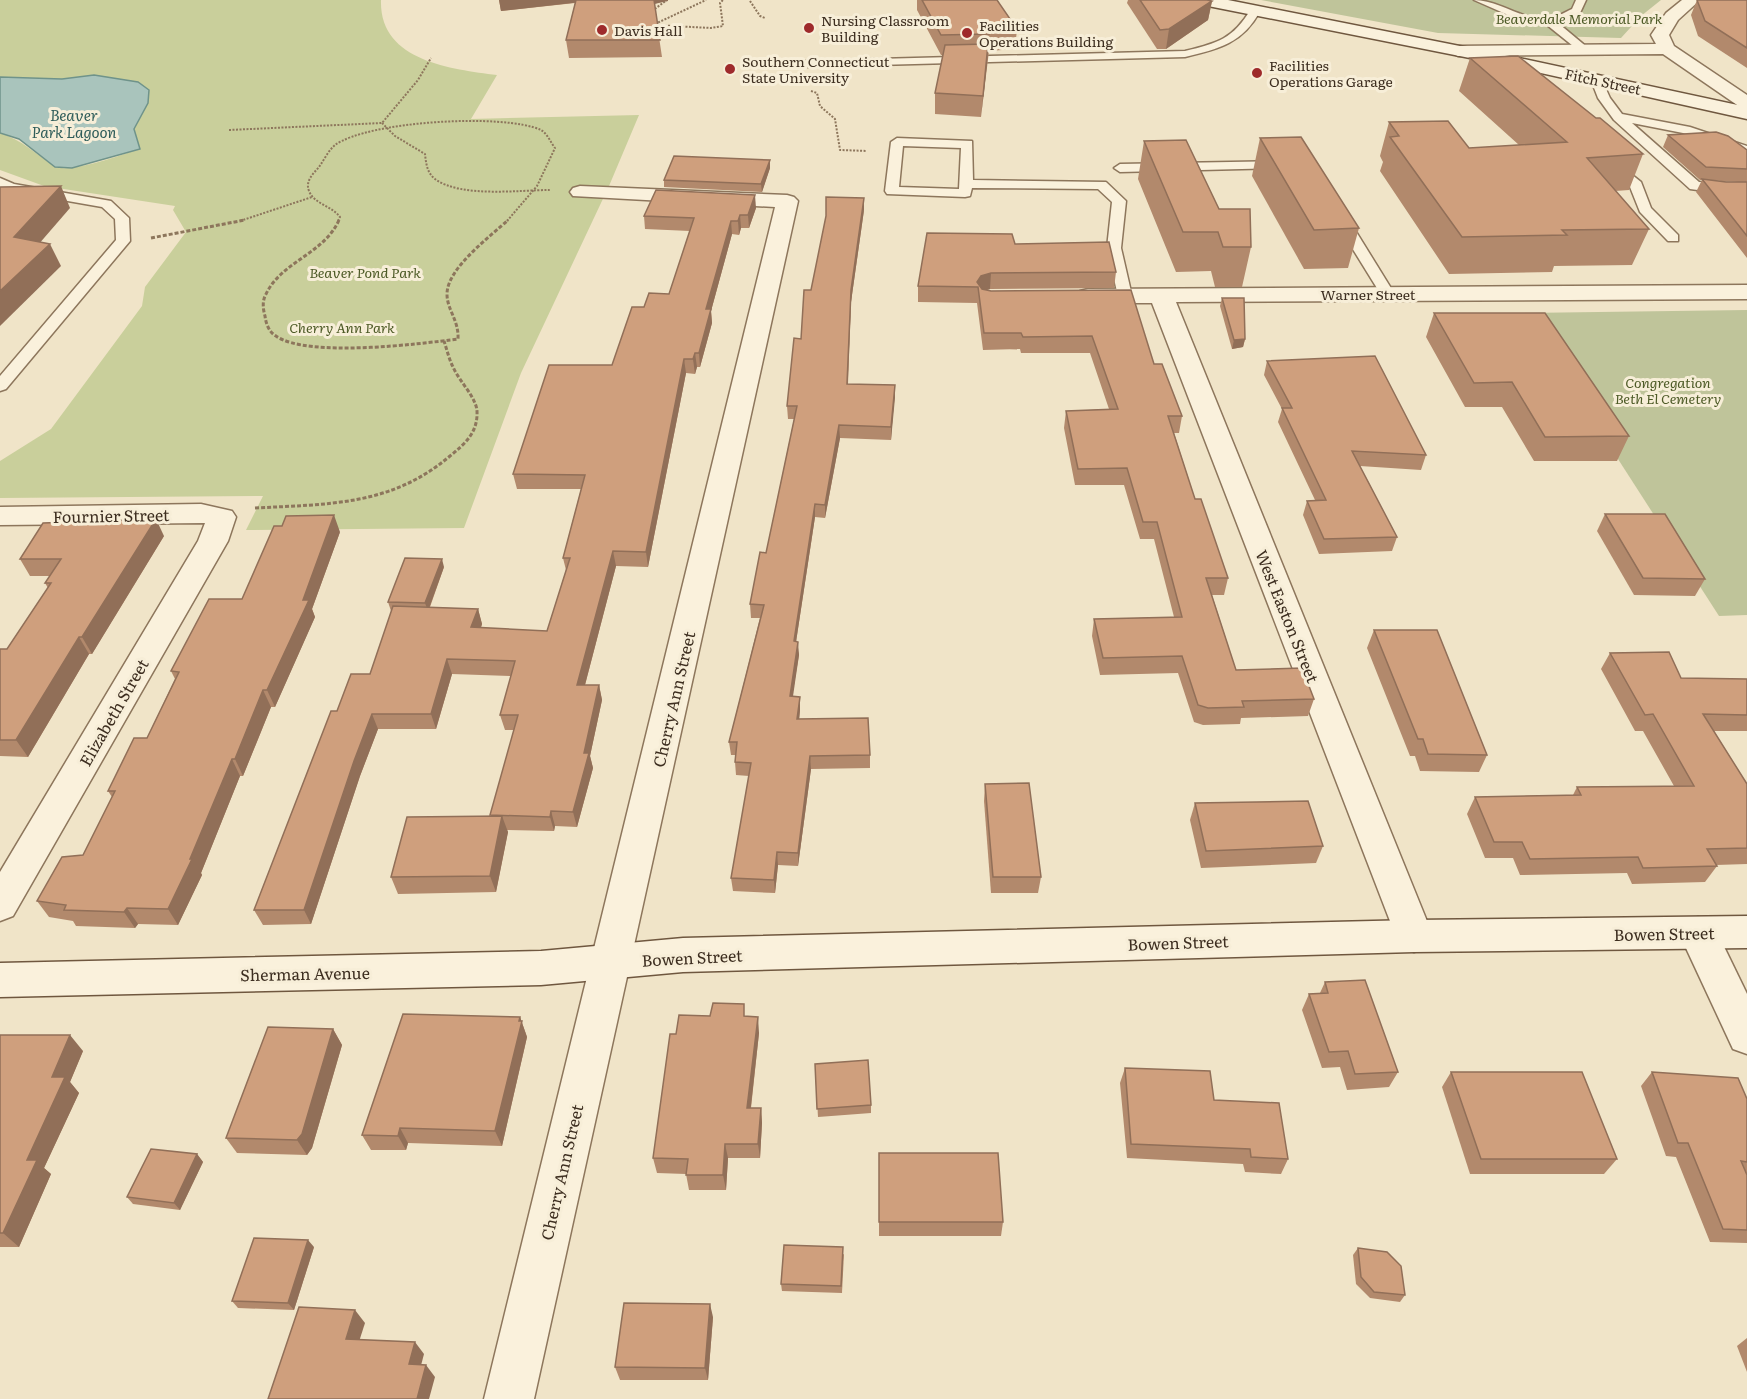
<svg xmlns="http://www.w3.org/2000/svg" width="1747" height="1399" font-family="Literata,serif">
<style>
.green{fill:#c9cf9b}
.cemetery{fill:#bfc49a}
.water{fill:#a9c4bc;stroke:#6f938a;stroke-width:1.5}
.lines{fill:none;stroke-linecap:round;stroke-linejoin:round}
.service-casing{stroke:#8d765c;stroke-width:3}
.minor-casing{stroke:#8d765c;stroke-width:3}
.tertiary-casing{stroke:#8d765c;stroke-width:3}
.secondary-casing{stroke:#6f573f;stroke-width:3}
.path-far1{stroke:#8d765c;stroke-width:2;stroke-dasharray:2 1.5;stroke-linecap:butt}
.path{stroke:#8d765c;stroke-width:3;stroke-dasharray:4 2;stroke-linecap:butt}
.service{fill:#faf1dc;fill-rule:evenodd}
.minor{fill:#faf1dc;fill-rule:evenodd}
.tertiary{fill:#faf1dc;fill-rule:evenodd}
.secondary{fill:#faf1dc;fill-rule:evenodd}
.wall{fill:#b2896c;fill-rule:evenodd}
.shaded-wall{fill:#916f58}
.building{fill:#cf9f7d;stroke:#916f58;stroke-width:1.5}
.poi-dot{fill:#9e2a2b;stroke:#f7eed8;stroke-width:2}
.labels{text-anchor:middle;dominant-baseline:central;stroke-width:6;stroke-linejoin:round;paint-order:stroke}
.far-park-label{font-size:14px;font-style:italic;fill:#4d5a26;stroke:#f7eed8}
.far-poi-label{font-size:14px;fill:#3d2e20;stroke:#f7eed8;text-anchor:start}
.far-street-label{font-size:14px;fill:#3d2e20;stroke:#f7eed8}
.far-water-label{font-size:15px;font-style:italic;fill:#2f5d5a;stroke:#f7eed8}
.street-label{font-size:16px;fill:#3d2e20;stroke:#f7eed8}
</style>
<rect width="100%" height="100%" fill="#f0e4c8"/>
<path class="green" d="M0,0H381C379,61 451,69 497,75L471,119L639,115L609,186L521,373L464,528L246,530L263,496L0,498V461L51,429L142,306L145,287L186,232L173,210L175,206L44,186L0,170V133C22,140 36,154 54,166C68,175 123,154 140,149L134,129L148,103L116,79L94,75L62,79L0,77Z"/>
<g class="cemetery">
<polygon points="1261,0 1661,0 1641,16 1621,38 1438,33"/>
<polygon points="1747,310 1747,615 1719,616 1524,313"/>
</g>
<polygon class="water" points="94,75 138,82 149,90 148,103 134,129 140,149 72,168 55,167 19,139 0,133 0,77 62,79"/>
<g class="lines">
<g class="service-casing">
<g id="service">
<path d="M1474,0C1499,0 1523,21 1549,19C1556,18 1565,12 1572,9L1576,0H1586L1580,13L1558,23L1588,48L1578,50L1547,25L1515,18Z"/>
<path d="M1251,9L1260,11C1243,43 1219,49 1185,57L764,68L758,65L764,62L1185,51C1218,43 1233,39 1251,9Z"/>
<polygon points="1593,78 1601,78 1610,98 1622,114 1690,127 1747,146 1747,154 1683,133 1632,123 1699,182 1747,184 1747,192 1720,193 1690,189 1614,120 1598,98 1591,80"/>
<path d="M897,138L972,141L973,180L1106,182L1126,201L1121,248L1132,296L1125,300L1118,296L1107,248L1112,202L1098,189L972,188L970,196L965,197L887,194L885,191L891,142ZM903,146L961,148L959,189L899,187Z"/>
<polygon points="1611,158 1641,182 1651,208 1678,235 1678,241 1668,241 1640,212 1630,187 1605,162"/>
<polygon points="1281,161 1287,165 1286,168 1120,172 1114,168 1120,164"/>
<polygon points="0,178 14,184 111,201 129,218 130,241 6,389 0,391 0,376 116,240 115,219 102,207 5,190 0,187"/>
<polygon points="1340,213 1347,217 1394,293 1392,296 1387,297 1380,293 1333,217"/>
</g>
</g>
<g class="minor-casing">
<g id="minor">
<polygon points="580,186 787,195 794,197 798,201 534,1399 484,1399 775,207 573,196 570,192 573,188"/>
<polygon points="1747,285 1747,299 1176,302 1433,936 1428,947 1414,952 1400,947 1152,303 1088,303 1080,301 1076,296 1080,291 1088,289"/>
<polygon points="201,504 232,511 236,517 228,541 13,916 0,921 0,872 198,541 205,523 0,525 0,507"/>
<polygon points="1698,917 1712,922 1747,994 1747,1054 1733,1049 1679,933 1684,922"/>
</g>
</g>
<g class="tertiary-casing">
<polygon id="tertiary" points="1682,0 1700,0 1678,20 1669,35 1674,46 1747,95 1747,109 1740,107 1663,54 1458,56 1449,51 1458,46 1656,44 1651,35 1666,13"/>
</g>
<g class="secondary-casing">
<g id="secondary">
<polygon points="1195,0 1228,0 1505,55 1747,107 1747,119 1505,65 1203,5"/>
<polygon points="1747,916 1747,948 1414,952 683,972 541,985 0,997 0,963 541,951 683,938 1414,920"/>
</g>
</g>
<g class="path-far1">
<polyline points="750,1 760,16 765,18"/>
<polyline points="652,11 667,0"/>
<polyline points="655,24 706,0"/>
<polyline points="654,25 711,28 723,26 720,3 723,0"/>
<polyline points="811,91 817,93 820,106 835,119 840,150 867,151"/>
<path d="M382,123L395,136L425,154C426,163 427,173 435,179C461,198 519,190 550,190"/>
<polyline points="229,130 382,123 418,80 431,58"/>
<polyline points="240,221 312,197"/>
<path d="M338,221L340,217C332,206 314,204 309,191C305,181 313,174 319,167C324,160 328,151 335,145C368,121 504,113 541,130C547,133 551,143 555,148L537,186L507,221"/>
</g>
<g class="path">
<path d="M339,220C324,254 282,261 266,294C262,301 263,309 265,316C266,324 269,332 276,336C307,358 419,344 458,339C459,320 447,310 447,294C447,268 491,236 508,220"/>
<polyline points="151,238 245,220"/>
<path d="M255,508C329,504 391,506 450,456C466,443 478,432 477,411C476,397 459,381 453,367C449,359 447,350 444,341"/>
</g>
<use href="#service" class="service"/>
<use href="#minor" class="minor"/>
<use href="#tertiary" class="tertiary"/>
<use href="#secondary" class="secondary"/>
</g>
<g class="wall">
<polygon points="499,0 668,0 654,4 662,57 569,58 566,40 575,3 501,11"/>
<polygon points="917,0 997,0 1017,29 1015,49 989,51 981,117 935,114 935,93 943,55 941,55 917,10"/>
<polygon points="1128,0 1207,0 1212,1 1208,20 1166,49 1157,49 1127,3"/>
<polygon points="1697,0 1747,0 1747,68 1698,36 1691,15"/>
<polygon points="1470,58 1596,118 1643,154 1629,190 1615,191 1649,229 1632,265 1554,266 1552,272 1449,274 1380,171 1383,162 1380,156 1389,122 1469,148 1519,145 1459,91"/>
<path d="M1668,135L1747,150V258L1696,192L1702,180H1700L1663,147ZM1712,180L1721,181L1738,182H1726Z"/>
<polygon points="1260,138 1359,228 1348,268 1304,269 1252,176"/>
<polygon points="1144,141 1219,209 1251,247 1242,287 1215,287 1211,271 1176,272 1138,179"/>
<polygon points="770,168 762,192 664,187 664,180"/>
<polygon points="756,208 749,228 741,228 739,235 732,234 711,311 712,323 700,367 697,367 695,374 686,373 648,567 616,566 585,685 599,685 602,700 590,756 593,768 577,827 555,826 554,831 507,830 508,832 496,892 398,894 391,877 491,816 514,730 505,730 500,715 511,676 452,674 436,729 378,729 360,776 311,924 263,925 254,910 337,711 370,674 392,611 391,611 388,602 444,567 430,607 478,609 482,624 481,628 547,631 566,570 563,558 581,489 517,489 513,474 612,365 644,307 669,294 690,231 645,229 644,216"/>
<polygon points="864,210 851,302 848,384 895,385 891,440 840,438 825,518 815,517 796,642 799,655 792,697 800,697 800,710 799,719 870,755 870,768 811,769 798,866 778,865 775,893 733,891 731,878 749,776 736,775 735,762 735,755 731,755 729,742 760,618 751,618 750,604 766,553 794,419 788,419 787,406 811,290"/>
<polygon points="1015,244 1116,272 1114,288 990,289 986,290 1154,364 1182,416 1179,433 1174,433 1195,499 1228,578 1224,595 1212,595 1236,670 1314,699 1308,716 1241,718 1240,724 1203,725 1194,722 1178,673 1100,675 1092,636 1094,619 1174,617 1154,539 1140,539 1124,485 1075,485 1064,428 1066,411 1109,409 1090,353 1021,353 1020,349 983,350 977,303 918,302 918,286"/>
<polygon points="1222,298 1245,339 1243,347 1232,349 1220,306"/>
<polygon points="1434,313 1629,436 1617,461 1534,461 1502,407 1465,407 1426,337"/>
<polygon points="1267,361 1426,455 1421,470 1360,466 1397,537 1392,551 1319,554 1303,515 1307,501 1315,500 1278,422 1282,409 1264,375"/>
<polygon points="1605,514 1705,579 1695,596 1634,595 1597,531"/>
<polygon points="340,532 312,609 315,617 275,707 271,707 243,776 240,776 201,873 202,875 178,925 138,924 135,928 76,926 73,921 49,917 37,901 83,855 112,797 108,791 147,738 175,679 171,671"/>
<polygon points="164,536 92,654 89,654 28,757 0,756 0,649 7,649 48,588 45,583 50,576 30,576 20,559"/>
<polygon points="1374,630 1487,755 1479,772 1420,771 1415,756 1410,756 1367,648"/>
<polygon points="1610,653 1681,678 1747,679 1747,731 1714,731 1747,784 1747,864 1716,865 1717,866 1705,882 1632,884 1627,873 1520,875 1513,858 1485,858 1467,814 1475,797 1573,795 1577,787 1674,786 1643,731 1635,731 1601,669"/>
<polygon points="985,784 1041,877 1038,893 991,893 984,801"/>
<polygon points="1195,803 1323,846 1316,863 1201,868 1190,820"/>
<polygon points="1325,982 1398,1072 1389,1087 1347,1090 1340,1067 1322,1068 1302,1010 1309,994 1320,993"/>
<polygon points="710,1016 746,1016 759,1033 751,1108 761,1108 762,1123 760,1158 728,1158 726,1190 689,1190 686,1174 657,1173 653,1158"/>
<polygon points="520,1017 527,1037 502,1146 408,1143 406,1150 371,1150 362,1135"/>
<polygon points="333,1029 342,1045 312,1148 307,1155 237,1153 226,1138"/>
<polygon points="0,1035 83,1051 70,1082 79,1093 44,1168 51,1174 19,1247 0,1247"/>
<polygon points="815,1064 871,1105 871,1113 818,1117"/>
<polygon points="1125,1068 1288,1159 1281,1174 1245,1172 1243,1164 1127,1158 1120,1083"/>
<polygon points="1451,1072 1617,1159 1604,1174 1470,1174 1442,1087"/>
<polygon points="1652,1072 1747,1099 1747,1243 1710,1242 1676,1157 1666,1156 1641,1086"/>
<polygon points="879,1153 1003,1222 1001,1236 879,1236"/>
<polygon points="197,1154 203,1162 180,1210 133,1204 127,1197"/>
<polygon points="314,1247 294,1310 238,1308 232,1301"/>
<polygon points="1358,1248 1405,1295 1400,1302 1370,1298 1356,1284 1353,1255"/>
<polygon points="844,1254 842,1293 782,1291 781,1284"/>
<polygon points="713,1317 708,1380 620,1380 615,1367"/>
<polygon points="1747,1338 1747,1372 1737,1346"/>
</g>
<g class="shaded-wall">
<polygon points="499,0 581,0 581,2 501,11"/>
<polygon points="653,0 668,0 668,1 654,4"/>
<polygon points="1212,1 1208,20 1166,49 1169,29"/>
<polygon points="988,44 987,64 981,117 983,96"/>
<polygon points="770,160 770,168 762,192 761,184"/>
<polygon points="61,186 70,208 25,260 14,237"/>
<polygon points="755,195 756,208 749,228 748,215"/>
<polygon points="864,198 864,210 851,302 847,396 851,290"/>
<polygon points="740,215 741,228 739,235 738,221"/>
<polygon points="731,221 732,234 711,311 712,323 700,367 699,353 706,309"/>
<polygon points="50,244 61,266 0,326 0,291"/>
<polygon points="991,273 990,289 980,292 977,282 981,276"/>
<polygon points="1245,339 1243,347 1232,349 1234,340"/>
<polygon points="695,353 697,367 695,374 693,359"/>
<polygon points="684,359 686,373 648,567 646,552"/>
<polygon points="895,385 895,398 891,440 891,427"/>
<polygon points="839,425 840,438 825,518 825,505"/>
<polygon points="815,504 815,517 794,655 794,641"/>
<polygon points="334,515 340,532 312,609 315,617 275,707 267,690 303,600"/>
<polygon points="156,519 164,536 92,654 82,637"/>
<polygon points="613,551 616,566 581,700 577,685"/>
<polygon points="442,559 444,567 428,611 425,603"/>
<polygon points="478,609 482,624 475,642 471,627"/>
<polygon points="79,637 89,654 28,757 16,740"/>
<polygon points="798,642 799,655 791,710 790,696"/>
<polygon points="447,659 452,674 436,729 431,714"/>
<polygon points="599,685 602,700 590,756 593,768 577,827 573,812 584,753"/>
<polygon points="263,690 271,707 243,776 235,759"/>
<polygon points="800,697 800,710 798,732 797,719"/>
<polygon points="372,714 378,729 360,776 311,924 304,910 354,761"/>
<polygon points="810,756 811,769 798,866 798,853"/>
<polygon points="232,759 240,776 201,873 202,875 178,925 168,909"/>
<polygon points="551,811 555,826 554,831 550,817"/>
<polygon points="502,816 508,832 496,892 490,876"/>
<polygon points="777,852 778,865 775,893 774,880"/>
<polygon points="127,908 138,924 135,928 124,912"/>
<polygon points="520,1017 527,1037 502,1146 495,1131"/>
<polygon points="758,1017 759,1033 749,1123 747,1108"/>
<polygon points="333,1029 342,1045 312,1148 307,1155 297,1140"/>
<polygon points="70,1035 83,1051 70,1082 79,1093 44,1168 51,1174 19,1247 3,1233 52,1077"/>
<polygon points="761,1108 762,1123 760,1158 758,1144"/>
<polygon points="400,1128 408,1143 406,1150 398,1136"/>
<polygon points="725,1144 728,1158 726,1190 723,1175"/>
<polygon points="197,1154 203,1162 180,1210 174,1203"/>
<polygon points="308,1240 314,1247 294,1310 288,1303"/>
<polygon points="710,1304 713,1317 708,1380 705,1368"/>
<polygon points="355,1310 365,1323 356,1351 346,1339"/>
<polygon points="415,1342 424,1354 418,1377 409,1364"/>
<polygon points="426,1365 435,1377 429,1399 417,1399"/>
</g>
<g class="building">
<polygon points="576,0 654,0 660,40 566,40"/>
<polygon points="922,0 997,0 1017,29 990,31 989,34 941,35"/>
<polygon points="1140,0 1207,0 1212,1 1169,29 1160,30"/>
<polygon points="1697,0 1747,0 1747,48 1705,21"/>
<polygon points="988,44 983,96 935,93 945,45"/>
<polygon points="1518,56 1596,118 1600,118 1643,154 1587,158 1649,229 1562,230 1567,235 1462,237 1390,137 1399,136 1389,122 1448,121 1469,148 1567,142 1470,58"/>
<polygon points="1716,132 1728,136 1747,150 1747,169 1706,167 1668,135"/>
<polygon points="1301,137 1359,228 1314,230 1260,138"/>
<polygon points="1186,140 1219,209 1250,209 1251,247 1223,247 1218,232 1183,232 1144,141"/>
<polygon points="674,156 770,160 761,184 664,180"/>
<polygon points="1702,179 1726,182 1747,182 1747,236"/>
<polygon points="61,186 14,237 50,244 0,291 0,187"/>
<polygon points="656,190 755,195 748,215 740,215 738,221 731,221 706,309 711,309 699,353 695,353 693,359 684,359 646,552 613,551 577,685 599,685 584,753 589,753 573,812 551,811 550,817 490,815 518,715 500,715 515,661 447,659 431,714 372,714 354,761 304,910 254,910 331,711 337,711 351,674 370,674 393,606 478,609 471,627 547,631 570,558 563,558 585,475 513,474 549,365 612,365 632,307 644,307 649,293 669,294 694,218 644,216"/>
<polygon points="826,197 864,198 851,290 847,384 895,385 891,427 839,425 825,505 815,504 794,641 798,642 790,696 800,697 797,719 868,718 870,755 810,756 798,853 777,852 774,880 731,878 751,763 735,762 737,742 729,742 764,605 750,604 760,552 766,553 797,406 787,406 794,338 801,339 804,290 811,290 826,216"/>
<polygon points="927,233 1012,234 1015,244 1109,242 1116,272 991,273 981,276 977,282 982,289 991,291 1131,290 1154,364 1162,364 1182,416 1168,416 1195,499 1201,499 1228,578 1206,578 1236,670 1302,668 1314,699 1242,701 1244,707 1208,708 1198,705 1182,656 1103,658 1094,619 1182,617 1157,522 1143,522 1127,468 1078,469 1066,411 1118,409 1092,336 1023,337 1021,333 984,333 978,287 918,286"/>
<polygon points="1222,298 1244,298 1245,339 1234,340"/>
<polygon points="1434,313 1545,313 1629,436 1545,437 1512,382 1474,383"/>
<polygon points="1375,356 1426,455 1352,451 1397,537 1324,539 1307,501 1326,500 1282,408 1292,408 1267,361"/>
<polygon points="1605,514 1665,514 1705,579 1643,578"/>
<polygon points="334,515 303,600 309,600 267,690 263,690 235,759 232,759 190,859 192,859 168,909 127,908 124,912 64,910 66,905 37,901 62,857 83,855 115,791 108,791 134,738 147,738 179,672 171,671 209,599 242,599 274,526 282,526 286,516"/>
<polygon points="156,519 82,637 79,637 16,740 0,740 0,649 7,649 51,583 45,583 61,559 20,559 43,523"/>
<polygon points="405,558 442,559 425,603 388,602"/>
<polygon points="1374,630 1437,630 1487,755 1428,754 1423,739 1418,739"/>
<polygon points="1669,652 1681,678 1747,679 1747,715 1703,714 1747,784 1747,848 1707,849 1717,866 1643,868 1638,857 1530,859 1522,842 1494,842 1475,797 1581,795 1577,787 1694,786 1653,714 1645,715 1610,653"/>
<polygon points="1029,783 1041,877 993,877 985,784"/>
<polygon points="1308,801 1323,846 1206,851 1195,803"/>
<polygon points="502,816 490,876 391,877 407,817"/>
<polygon points="1365,980 1398,1072 1355,1074 1348,1051 1329,1052 1309,994 1328,993 1325,982"/>
<polygon points="713,1003 744,1004 744,1016 758,1017 747,1108 761,1108 758,1144 725,1144 723,1175 686,1175 688,1159 653,1158 670,1034 676,1034 679,1015 710,1016"/>
<polygon points="403,1014 520,1017 519,1021 522,1021 495,1131 400,1128 398,1136 362,1135"/>
<polygon points="268,1027 333,1029 302,1134 297,1140 226,1138"/>
<polygon points="0,1035 70,1035 52,1077 65,1077 27,1160 37,1160 3,1233 0,1233"/>
<polygon points="868,1060 871,1105 817,1109 815,1064"/>
<polygon points="1125,1068 1210,1071 1214,1100 1279,1103 1288,1159 1251,1157 1250,1149 1131,1144"/>
<polygon points="1451,1072 1582,1072 1617,1159 1481,1159"/>
<polygon points="1652,1072 1738,1078 1747,1099 1747,1162 1741,1161 1747,1175 1747,1230 1723,1229 1688,1143 1678,1143"/>
<polygon points="151,1149 197,1154 174,1203 127,1197"/>
<polygon points="879,1153 998,1153 1003,1222 879,1222"/>
<polygon points="254,1238 308,1240 288,1303 232,1301"/>
<polygon points="784,1245 843,1247 841,1286 781,1284"/>
<polygon points="1358,1248 1387,1252 1401,1266 1405,1295 1374,1292 1361,1277"/>
<polygon points="624,1303 710,1304 705,1368 615,1367"/>
<polygon points="299,1307 355,1310 346,1339 415,1342 409,1364 426,1365 417,1399 268,1399"/>
</g>
<g class="poi-dot">
<circle cx="809" cy="28" r="6"/>
<circle cx="602" cy="30" r="6"/>
<circle cx="967" cy="33" r="6"/>
<circle cx="730" cy="69" r="6"/>
<circle cx="1257" cy="73" r="6"/>
</g>
<g class="labels">
<g class="far-park-label">
<text x="1579" y="18">Beaverdale Memorial Park</text>
<text x="365" y="272">Beaver Pond Park</text>
<text x="342" y="327">Cherry Ann Park</text>
<text x="1668" y="382">Congregation<tspan x="1668" dy="16">Beth El Cemetery</tspan></text>
</g>
<g class="far-poi-label">
<text x="821" y="20">Nursing Classroom<tspan x="821" dy="16">Building</tspan></text>
<text x="979" y="25">Facilities<tspan x="979" dy="16">Operations Building</tspan></text>
<text x="614" y="30">Davis Hall</text>
<text x="742" y="61">Southern Connecticut<tspan x="742" dy="16">State University</tspan></text>
<text x="1269" y="65">Facilities<tspan x="1269" dy="16">Operations Garage</tspan></text>
</g>
<g class="far-street-label">
<text transform="translate(1603 81) rotate(12)">Fitch Street</text>
<text x="1368" y="294">Warner Street</text>
</g>
<g class="far-water-label">
<text x="74" y="114">Beaver<tspan x="74" dy="17">Park Lagoon</tspan></text>
</g>
<g class="street-label">
<text transform="translate(111 515) rotate(-1)">Fournier Street</text>
<text transform="translate(1288 616) rotate(68)">West Easton Street</text>
<text transform="translate(673 699) rotate(-77)">Cherry Ann Street</text>
<text transform="translate(113 712) rotate(-60)">Elizabeth Street</text>
<text transform="translate(1664 933) rotate(-1)">Bowen Street</text>
<text transform="translate(1178 942) rotate(-2)">Bowen Street</text>
<text transform="translate(692 957) rotate(-3)">Bowen Street</text>
<text transform="translate(305 973) rotate(-1)">Sherman Avenue</text>
<text transform="translate(561 1172) rotate(-77)">Cherry Ann Street</text>
</g>
</g>
</svg>
